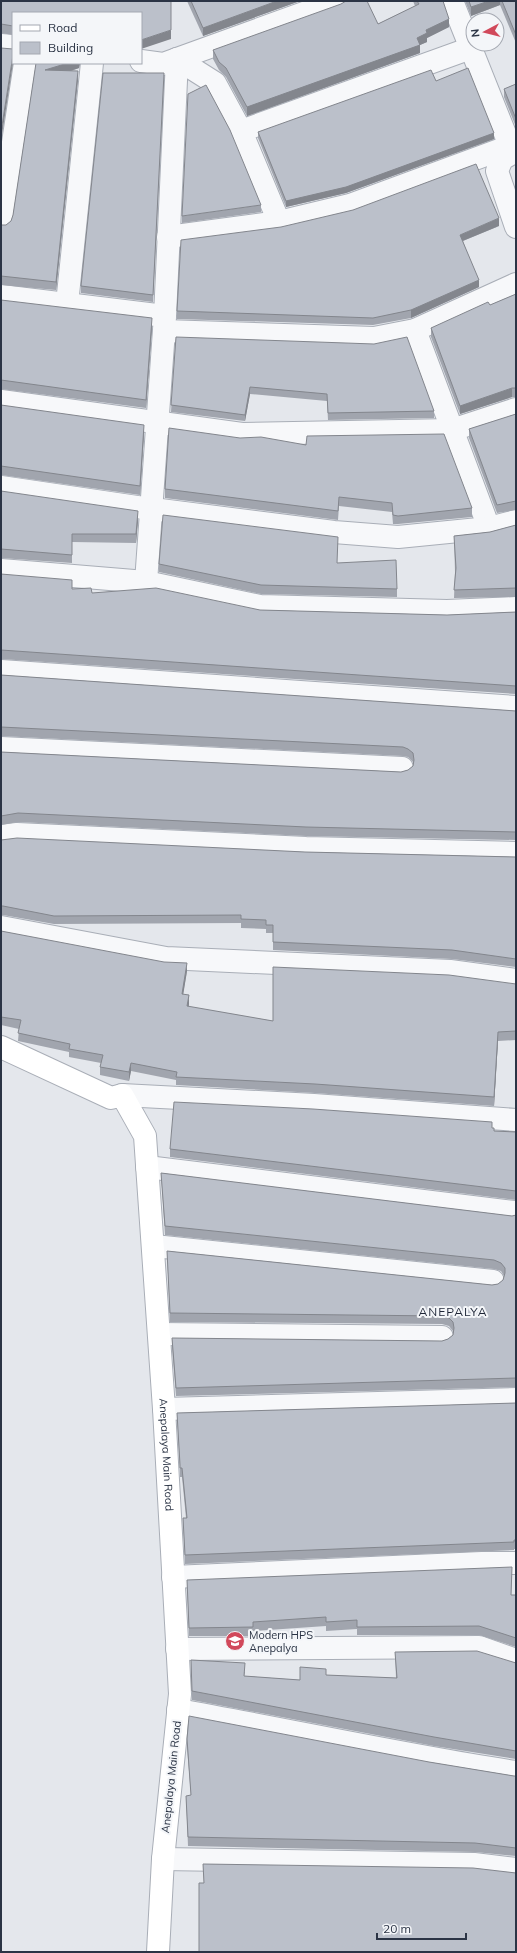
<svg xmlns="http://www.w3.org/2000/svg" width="517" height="1953" font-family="Mulish,sans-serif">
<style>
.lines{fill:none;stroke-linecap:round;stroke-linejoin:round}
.street-casing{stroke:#a9aeb7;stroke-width:24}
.secondary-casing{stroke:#a9aeb7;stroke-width:24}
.street{stroke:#f7f8fa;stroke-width:22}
.secondary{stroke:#fff;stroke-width:22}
.wall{fill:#a1a5ae}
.shaded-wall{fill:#83868d}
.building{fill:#bbc0ca;stroke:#83868d}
.labels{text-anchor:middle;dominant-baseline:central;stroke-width:4;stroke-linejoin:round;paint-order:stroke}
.street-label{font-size:11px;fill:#2b3445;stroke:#f4f6f9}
.poi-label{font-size:11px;fill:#2b3445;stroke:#f4f6f9;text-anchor:start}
.neighbourhood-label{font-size:12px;letter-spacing:1px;fill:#1d2536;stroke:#f4f6f9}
</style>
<rect width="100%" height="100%" fill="#e4e7ec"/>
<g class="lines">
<g class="street-casing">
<g id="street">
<polyline points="452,1 510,146 509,155 502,159 497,171 516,227"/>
<polyline points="1,45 13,46"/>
<polyline points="141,61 163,64 337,1"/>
<polyline points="241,131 471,48"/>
<polyline points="1,222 25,63"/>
<polyline points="279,222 350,205 510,146"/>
<polyline points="168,237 279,222 241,131 215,83 177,59"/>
<polyline points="1,296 165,316"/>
<polyline points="67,304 92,63"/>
<polyline points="415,330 489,528"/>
<polyline points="164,331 374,338 415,330 516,284"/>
<polyline points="1,401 242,434 452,430 516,409"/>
<polyline points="1,487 137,507 334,532 398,537 489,528 516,521"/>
<polyline points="1,570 146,582 260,606 447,611 516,608"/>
<polyline points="146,582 165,316 177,59"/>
<polyline points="1,671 516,707"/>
<polyline points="1,748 402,768"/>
<polyline points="1,836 17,834 306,848 516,853"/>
<polyline points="1,927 166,958 450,971 516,980"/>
<polyline points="122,1095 314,1105 516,1120"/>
<polyline points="147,1167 514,1212"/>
<polyline points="154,1246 493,1281"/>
<polyline points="159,1334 442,1337"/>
<polyline points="164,1409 516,1399"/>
<polyline points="173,1577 482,1563 516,1563"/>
<polyline points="177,1649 479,1647 516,1660"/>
<path d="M178,1710C291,1730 403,1755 516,1772"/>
<polyline points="163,1859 474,1864 516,1869"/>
</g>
</g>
<g class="secondary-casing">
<g id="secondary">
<path id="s1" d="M1,1047L111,1098L122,1095L145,1136L164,1409L180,1694L163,1859L158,1952"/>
</g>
</g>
<use href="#street" class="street"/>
<use href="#secondary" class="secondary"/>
</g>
<g class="wall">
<polygon points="1,1 171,39 13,13 13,35 1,33"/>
<polygon points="187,1 300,1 203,36"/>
<polygon points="413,1 443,1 449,27 427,38 427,42 420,45 420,53 247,116 226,77 219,70 213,59 213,50 378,24 415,6"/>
<polygon points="465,1 516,1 516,43 500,5 471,16"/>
<polygon points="36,63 80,63 79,68 71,71 78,79 56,290 1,285 1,225 6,225 11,221 13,215"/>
<polygon points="164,80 153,302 81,293 81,286"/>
<polygon points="436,81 494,139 346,193 286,207 258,138 258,132"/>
<polygon points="516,84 516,127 504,97 504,89"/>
<polygon points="261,205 261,212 182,223 182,216"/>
<polygon points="499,226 463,241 479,287 411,318 373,325 177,319 177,311"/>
<polygon points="516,294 516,397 512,397 460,414 431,337 431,328 490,305"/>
<polygon points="1,300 152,327 146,408 1,389"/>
<polygon points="176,337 434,411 434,418 328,420 327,401 250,394 245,421 171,412"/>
<polygon points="1,405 144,433 140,495 1,475"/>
<polygon points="516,414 516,510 497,513 469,438 469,429"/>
<polygon points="169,428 472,508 472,517 398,524 393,524 392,512 339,506 338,520 165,498 165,489"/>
<polygon points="1,491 138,520 136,543 72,542 72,563 1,558"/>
<polygon points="516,525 516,597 454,598 455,572 454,536 490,532"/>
<polygon points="337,563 397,589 397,597 261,594 159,572 159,564"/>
<polygon points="1,574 92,593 260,610 447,615 516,612 516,694 1,659"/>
<polygon points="1,675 516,711 516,840 306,836 18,822 1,825 1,752 401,772 408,770 413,766 413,762 408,757 403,756 1,736"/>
<polygon points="1,840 305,852 516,857 516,967 452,959 273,950 273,933 266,933 266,929 241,928 241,923 54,924 3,915 1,915"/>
<polygon points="1,931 187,971 183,994 189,1004 189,1007 273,1021 516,984 516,1040 498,1041 494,1106 315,1093 176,1085 176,1080 131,1071 129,1081 100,1075 100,1067 101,1063 69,1057 69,1052 18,1041 19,1029 1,1025"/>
<polygon points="492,1128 494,1131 516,1132 516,1200 170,1157 170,1149"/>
<polygon points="161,1173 512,1216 516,1215 516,1387 176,1396 172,1347 172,1338 442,1341 448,1339 453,1335 453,1331 449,1326 442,1324 170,1322 167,1251 492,1285 498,1284 503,1280 504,1276 501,1271 494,1269 165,1235"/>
<polygon points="516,1403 516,1549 514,1549 514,1550 185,1564 183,1518 186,1518 182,1477 180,1477 180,1473 177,1413"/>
<polygon points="512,1576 511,1595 516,1595 516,1647 479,1635 357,1635 357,1629 326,1631 326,1626 253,1631 253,1636 189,1636 187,1580"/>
<polygon points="395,1652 516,1663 516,1759 434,1746 192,1700 191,1660 245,1672 244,1676 300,1680 326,1675 396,1678"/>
<polygon points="187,1739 429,1762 514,1776 516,1776 516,1856 475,1852 188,1846 186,1796 191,1796 187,1747"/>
<polygon points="203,1864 515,1873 204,1883"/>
</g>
<g class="shaded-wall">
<polygon points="277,1 300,1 203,36 203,28"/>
<polygon points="489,1 500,1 500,5 471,16 471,7"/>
<polygon points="449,19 449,27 427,38 427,42 420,45 420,53 247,116 247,107 417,38 426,30"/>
<polygon points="171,30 171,39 141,49 141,40"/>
<polygon points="13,55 13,63 1,141 1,132"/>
<polygon points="68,63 80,63 79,68 45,79 45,70"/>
<polygon points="78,71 78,79 56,290 56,282"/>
<polygon points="494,133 494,139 346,193 286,207 286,201"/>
<polygon points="499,218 499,226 460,242 460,235"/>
<polygon points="479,280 479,287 411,318 411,310"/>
<polygon points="152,318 152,327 146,408 146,400"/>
<polygon points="250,387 250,394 245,421 245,415"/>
<polygon points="512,388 512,397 460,414 460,406"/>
<polygon points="144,425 144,433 140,495 140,486"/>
<polygon points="138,511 138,520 136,543 136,534"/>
<rect x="1" y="650" width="1" height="9"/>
<rect x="1" y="727" width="1" height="9"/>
<polygon points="187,963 187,971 182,1002 182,994"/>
<polygon points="189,995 189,1004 187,1015 187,1006"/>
<polygon points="498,1032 498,1041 494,1106 494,1097"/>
<polygon points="131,1063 131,1071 129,1081 129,1072"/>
</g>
<g class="building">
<polygon points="1,1 171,1 171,30 141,40 141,13 13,13 13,26 1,24"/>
<polygon points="191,1 277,1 203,28"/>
<polygon points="346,1 367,1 378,24 419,4 417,1 443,1 449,19 426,30 427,33 417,38 420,45 247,107 226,68 219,62 213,50 341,4"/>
<polygon points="469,1 489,1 471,7"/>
<polygon points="502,1 516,1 516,35"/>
<polygon points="1,48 13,49 13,55 1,132"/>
<polygon points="36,63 68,63 45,70 78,71 56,282 1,276 1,225 6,225 11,221 13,215"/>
<polygon points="468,68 494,133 346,187 286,201 258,132 431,70 436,81"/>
<polygon points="103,73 164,73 153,295 81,286"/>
<polygon points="516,84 516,119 504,89"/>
<polygon points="206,85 230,130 261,205 182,216 188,94"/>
<polygon points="476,164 499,218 460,235 479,280 411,310 373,318 177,311 181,240 281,227 353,210"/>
<polygon points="516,294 516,388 512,388 460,406 431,328 488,302 490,305"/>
<polygon points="1,300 152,318 146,400 1,380"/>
<polygon points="176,337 374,344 407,337 434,411 328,413 327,394 250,387 245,415 171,405"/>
<polygon points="1,405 144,425 140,486 1,466"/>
<polygon points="516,414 516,501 497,505 469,429"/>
<polygon points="169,428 240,438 261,437 306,445 307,436 444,434 472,508 398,516 393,515 392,503 339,497 338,511 165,489"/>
<polygon points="1,491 138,511 136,534 72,534 72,555 1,549"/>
<polygon points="163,515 338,537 337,563 396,560 397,589 261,585 159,564"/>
<polygon points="516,525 516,588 454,590 456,568 454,536 490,532"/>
<polygon points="1,574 72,580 72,589 91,588 92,593 156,588 260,610 447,615 516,612 516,686 1,650"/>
<polygon points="1,675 516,711 516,832 306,827 18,813 1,816 1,752 401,772 408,770 413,766 414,760 413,753 408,749 403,747 1,727"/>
<polygon points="17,838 305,852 516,857 516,959 452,950 273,942 273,925 266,925 266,920 241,919 241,915 54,916 3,906 1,906 1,840"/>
<polygon points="1,931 164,962 187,963 182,994 189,995 187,1006 273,1021 273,967 449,975 516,984 516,1031 498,1032 494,1097 315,1084 176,1077 177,1072 131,1063 129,1072 100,1067 103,1055 69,1049 70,1044 18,1033 21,1020 1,1017"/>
<polygon points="174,1102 313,1109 492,1122 492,1128 494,1128 494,1131 516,1132 516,1191 170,1149"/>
<polygon points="161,1173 512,1216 516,1215 516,1378 176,1388 172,1338 442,1341 448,1339 453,1335 454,1328 453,1322 449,1318 442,1316 170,1313 167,1251 492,1285 498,1284 503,1280 505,1273 505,1268 501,1263 494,1260 165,1226"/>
<polygon points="516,1403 516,1540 514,1540 514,1542 185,1555 183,1518 187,1518 182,1468 180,1468 180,1465 177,1413"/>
<polygon points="512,1567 511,1595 516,1595 516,1638 479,1626 357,1627 357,1620 326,1622 326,1617 253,1622 253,1627 189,1628 187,1580"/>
<polygon points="477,1651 516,1663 516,1751 434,1737 192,1691 191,1660 245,1663 244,1676 300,1680 300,1667 326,1669 326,1675 397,1678 395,1652"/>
<polygon points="189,1716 429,1762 514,1776 516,1776 516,1848 475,1843 188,1837 186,1796 191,1795 187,1739"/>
<polygon points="203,1864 473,1868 516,1873 516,1952 199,1952 199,1883 204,1883"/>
</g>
<defs>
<g id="school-disc" transform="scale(1)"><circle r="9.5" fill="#d1495b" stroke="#f4f6f9"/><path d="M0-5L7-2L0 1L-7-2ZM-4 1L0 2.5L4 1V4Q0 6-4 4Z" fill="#fff"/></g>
</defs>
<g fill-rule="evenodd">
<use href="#school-disc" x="235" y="1641"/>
</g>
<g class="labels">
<g class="street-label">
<text stroke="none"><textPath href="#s1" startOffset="499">Anepalaya Main Road</textPath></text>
<text transform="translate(171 1777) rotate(-84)">Anepalaya Main Road</text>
</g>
<g class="poi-label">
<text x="249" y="1635">Modern HPS<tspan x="249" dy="13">Anepalya</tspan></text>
</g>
<g class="neighbourhood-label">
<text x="453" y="1311">ANEPALYA</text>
</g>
</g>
<rect width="517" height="1953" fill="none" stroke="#2b3445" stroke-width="4"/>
<rect x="12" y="12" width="130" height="52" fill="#f4f6f9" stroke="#a4a8b1"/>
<rect x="20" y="25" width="20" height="6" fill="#ffffff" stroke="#a4a8b1"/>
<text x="48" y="32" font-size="12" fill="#2b3445">Road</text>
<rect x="20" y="42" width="20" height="12" fill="#bbc0ca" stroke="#a4a8b1"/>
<text x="48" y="52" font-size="12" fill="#2b3445">Building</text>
<g transform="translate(485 32) rotate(263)"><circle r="19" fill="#f4f6f9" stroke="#a4a8b1"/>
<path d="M0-3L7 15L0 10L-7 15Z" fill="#d1495b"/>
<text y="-6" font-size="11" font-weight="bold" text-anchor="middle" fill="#2b3445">N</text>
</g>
<path d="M377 1933v6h89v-6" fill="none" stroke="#2b3445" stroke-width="2"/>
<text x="383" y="1933" font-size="12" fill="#2b3445" stroke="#f4f6f9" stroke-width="3" paint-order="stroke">20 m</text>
</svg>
